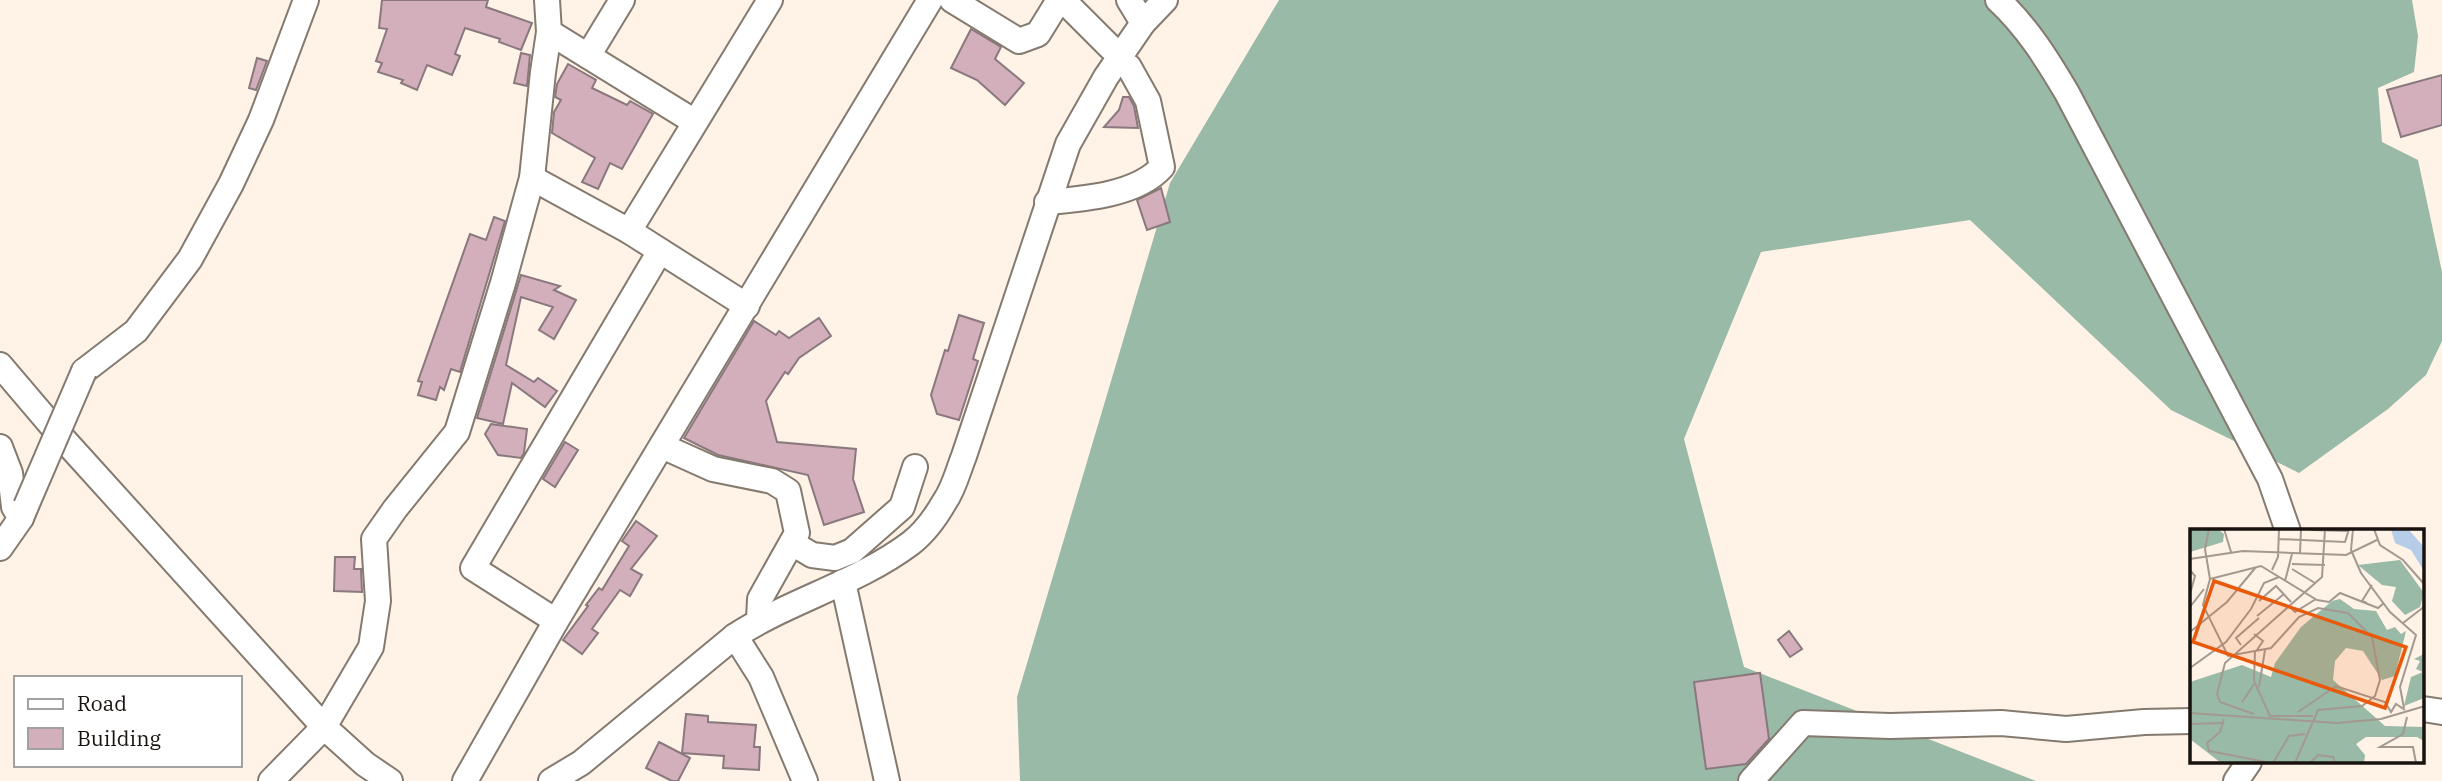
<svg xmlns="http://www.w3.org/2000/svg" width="2442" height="781" font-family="'IBM Plex Serif',serif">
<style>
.forest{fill:#98baa6}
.building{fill:#d3aebb;stroke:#89797e;stroke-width:2}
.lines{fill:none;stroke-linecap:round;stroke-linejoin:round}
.minor-casing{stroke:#857a6f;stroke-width:28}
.minor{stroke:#fff;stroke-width:24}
.minor-bridge-casing{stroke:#857a6f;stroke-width:28;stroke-linecap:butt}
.minor-bridge{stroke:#fff;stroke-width:24}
.inset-road{fill:none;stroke:#a39990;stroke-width:2}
.view{fill:#e8590c;fill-opacity:0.15;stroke:#e8590c;stroke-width:3.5}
.inset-edge{fill:none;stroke:#18130f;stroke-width:3.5}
</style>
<rect width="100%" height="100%" fill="#fff2e6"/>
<polygon class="forest" points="1279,0 2412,0 2418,36 2414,72 2378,88 2382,142 2418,160 2442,272 2442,341 2426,375 2388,409 2299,473 2171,410 1970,220 1761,252 1684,439 1744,667 2036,781 1020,781 1017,697 1170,183"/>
<g class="building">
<polygon points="382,0 488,0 486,7 532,23 521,50 499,42 500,39 465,28 455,54 460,56 452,75 427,65 417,90 401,83 403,80 378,72 382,63 376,61 387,29 379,28"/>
<polygon points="971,29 1001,47 995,59 1024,83 1005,105 977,80 951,68"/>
<polygon points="521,53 530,55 527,86 514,83"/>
<polygon points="257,58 267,61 256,90 249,88"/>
<polygon points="568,64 596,80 592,88 627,105 630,101 653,114 622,169 610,163 598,189 582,182 595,158 552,133 554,112 561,100 555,97 557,84"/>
<polygon points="2442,75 2442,125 2401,137 2387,90"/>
<polygon points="1123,97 1129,97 1134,106 1138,128 1104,127 1119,110"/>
<polygon points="1161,188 1170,222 1147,230 1137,200"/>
<polygon points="494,217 505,221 460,372 451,369 444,390 440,387 436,400 418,395 422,382 418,381 470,234 486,240"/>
<polygon points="521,275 560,286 554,290 576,300 554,339 539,330 553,307 521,297 506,365 534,382 538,378 557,391 545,407 512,383 503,424 477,418"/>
<polygon points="959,315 984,323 973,359 978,361 959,420 937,414 931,395 945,350 948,351"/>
<polygon points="819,318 831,336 799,358 788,374 785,372 766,401 777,442 856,449 853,479 864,512 824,525 808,475 718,455 684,438 754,321 776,335 779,331 789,338"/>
<polygon points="491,424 527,429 524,453 521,458 498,455 485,434"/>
<polygon points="565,442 578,450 555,487 543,479"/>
<polygon points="636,521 657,536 631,569 642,575 630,596 620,590 592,629 598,633 582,654 563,640 588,606 586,605 599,588 602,590 629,546 622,541"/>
<polygon points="335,557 355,557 354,569 361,569 362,592 334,591"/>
<polygon points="1789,631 1802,649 1790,657 1778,640"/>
<polygon points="1760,673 1769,739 1746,764 1706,769 1694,682"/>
<polygon points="686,714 708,716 708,722 756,725 754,747 760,747 759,770 723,768 724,756 682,753"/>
<polygon points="659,742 690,758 678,781 672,781 646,768"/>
</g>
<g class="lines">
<g class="minor-casing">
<g id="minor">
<polyline points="952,0 1019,41 1038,34 1059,0"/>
<polyline points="1063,0 1111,48"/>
<polyline points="1129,0 1143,23"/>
<path d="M1998,0C2027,27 2047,59 2067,93L2270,479L2288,531"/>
<polyline points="549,32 695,122"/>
<polyline points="588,56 622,0"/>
<polyline points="532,178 629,231 747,306"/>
<path d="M1047,202C1083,199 1137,195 1162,167L1148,101L1129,67"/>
<polyline points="629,231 770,0"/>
<polyline points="0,365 57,432 324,727 365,764 390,781"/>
<polyline points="84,371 136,331 190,259 231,184 261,120 306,0"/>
<polyline points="662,446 713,469 772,481 788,491 797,533 760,599 759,620"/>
<polyline points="0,447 10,473 14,507 21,518"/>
<polyline points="792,543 812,555 835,558 852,551 902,507 915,467"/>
<polyline points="0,548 21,518 26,506"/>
<polyline points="843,582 887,781"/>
<polyline points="556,621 473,568 660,251"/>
<polyline points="735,636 761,677 805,781"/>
<polyline points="2423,709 2442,712"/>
<polyline points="271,781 324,727 371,647 378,601 374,539 395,509 457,432 503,283 532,178 543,72 549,32 547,0"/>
<polyline points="465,781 556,621 930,0"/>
<path d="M551,781L581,763L735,636C791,600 858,583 911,543C924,533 937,515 945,501C954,488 958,471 964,456L1068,144L1106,77L1143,23L1165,0"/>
<polyline points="1751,781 1803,723 1890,726 2001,723 2066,729 2144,722 2192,721"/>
<polyline points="2236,781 2249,762"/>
</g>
</g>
<use href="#minor" class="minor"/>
<g class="minor-bridge-casing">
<polyline id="minor-bridge" points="26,506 84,371"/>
</g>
<use href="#minor-bridge" class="minor-bridge"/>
</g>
<g transform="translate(2190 529)">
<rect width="234" height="234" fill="#fff2e6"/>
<path d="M0,0H28L34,5L33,13L0,23ZM210,31L234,64L230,78L215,86L202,72L206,58L192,56L168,36ZM150,70L164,80L186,82L197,101L205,98L211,105L216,102L205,147L192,151L173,122L156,119L145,132L143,151L195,197L234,198V212L227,208H176L166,215L175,226L174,234H31L0,210V153L52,136L81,148L85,134L111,98L142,72ZM234,125V169L214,177L221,148L233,143L226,140L230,132L224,130Z" fill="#98baa6"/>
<path d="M201,0H218L234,18V42L221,21L205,14Z" fill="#b5cde8"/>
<path class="inset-road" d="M19,0L15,20L20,50L13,76L38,127L81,119L109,88L128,79L158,84L182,108L190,151L185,167L172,177L128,181L105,234M34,0L41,23M163,0L161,21L171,44L200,83L226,106L210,158L214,179M184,0L190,16L213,31L235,56M121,1L158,2M89,10L155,13L159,0M110,24L111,0M0,30L53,22L156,26L187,11M102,35L135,36M102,40L125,54M0,41L5,47L0,65M82,41L88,28L89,0M20,50L71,37L127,71L139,73L150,64L188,79L194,74M95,52L102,25M69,72L86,57L101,73M177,74L172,72L182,56M98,76L105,83L126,70M0,78L14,60M67,87L94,65M213,94L235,77M0,103L37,73L66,38M64,105L73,112L67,121M51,116L46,109L69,89M65,122L64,152L80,187M0,139L36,113L61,80L74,54L89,48M69,158L75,121M52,173L65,154M108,183L146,157L195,173L201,183L206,175L215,181M0,184L147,194L191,190L235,177M64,185L30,173L27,165L35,134L132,48L135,0M80,187H123M217,188L213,205L190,218H223L226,234M34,190L30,203L17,214L19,222L81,234M0,195L34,194M83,234L99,207L115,205M120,234L128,226L143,228L145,234"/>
<path class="view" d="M24,52L216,118L195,179L3,113Z"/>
<rect width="234" height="234" class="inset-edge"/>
</g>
<rect x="14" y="676" width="228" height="91" fill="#ffffff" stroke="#a3a19f" stroke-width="2"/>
<rect x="28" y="699" width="35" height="10" fill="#ffffff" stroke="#a3a19f" stroke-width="2"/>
<text x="77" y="711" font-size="21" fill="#18130f">Road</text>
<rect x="28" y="728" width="35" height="21" fill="#d3aebb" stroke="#a3a19f" stroke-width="2"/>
<text x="77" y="746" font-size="21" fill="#18130f">Building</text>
</svg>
